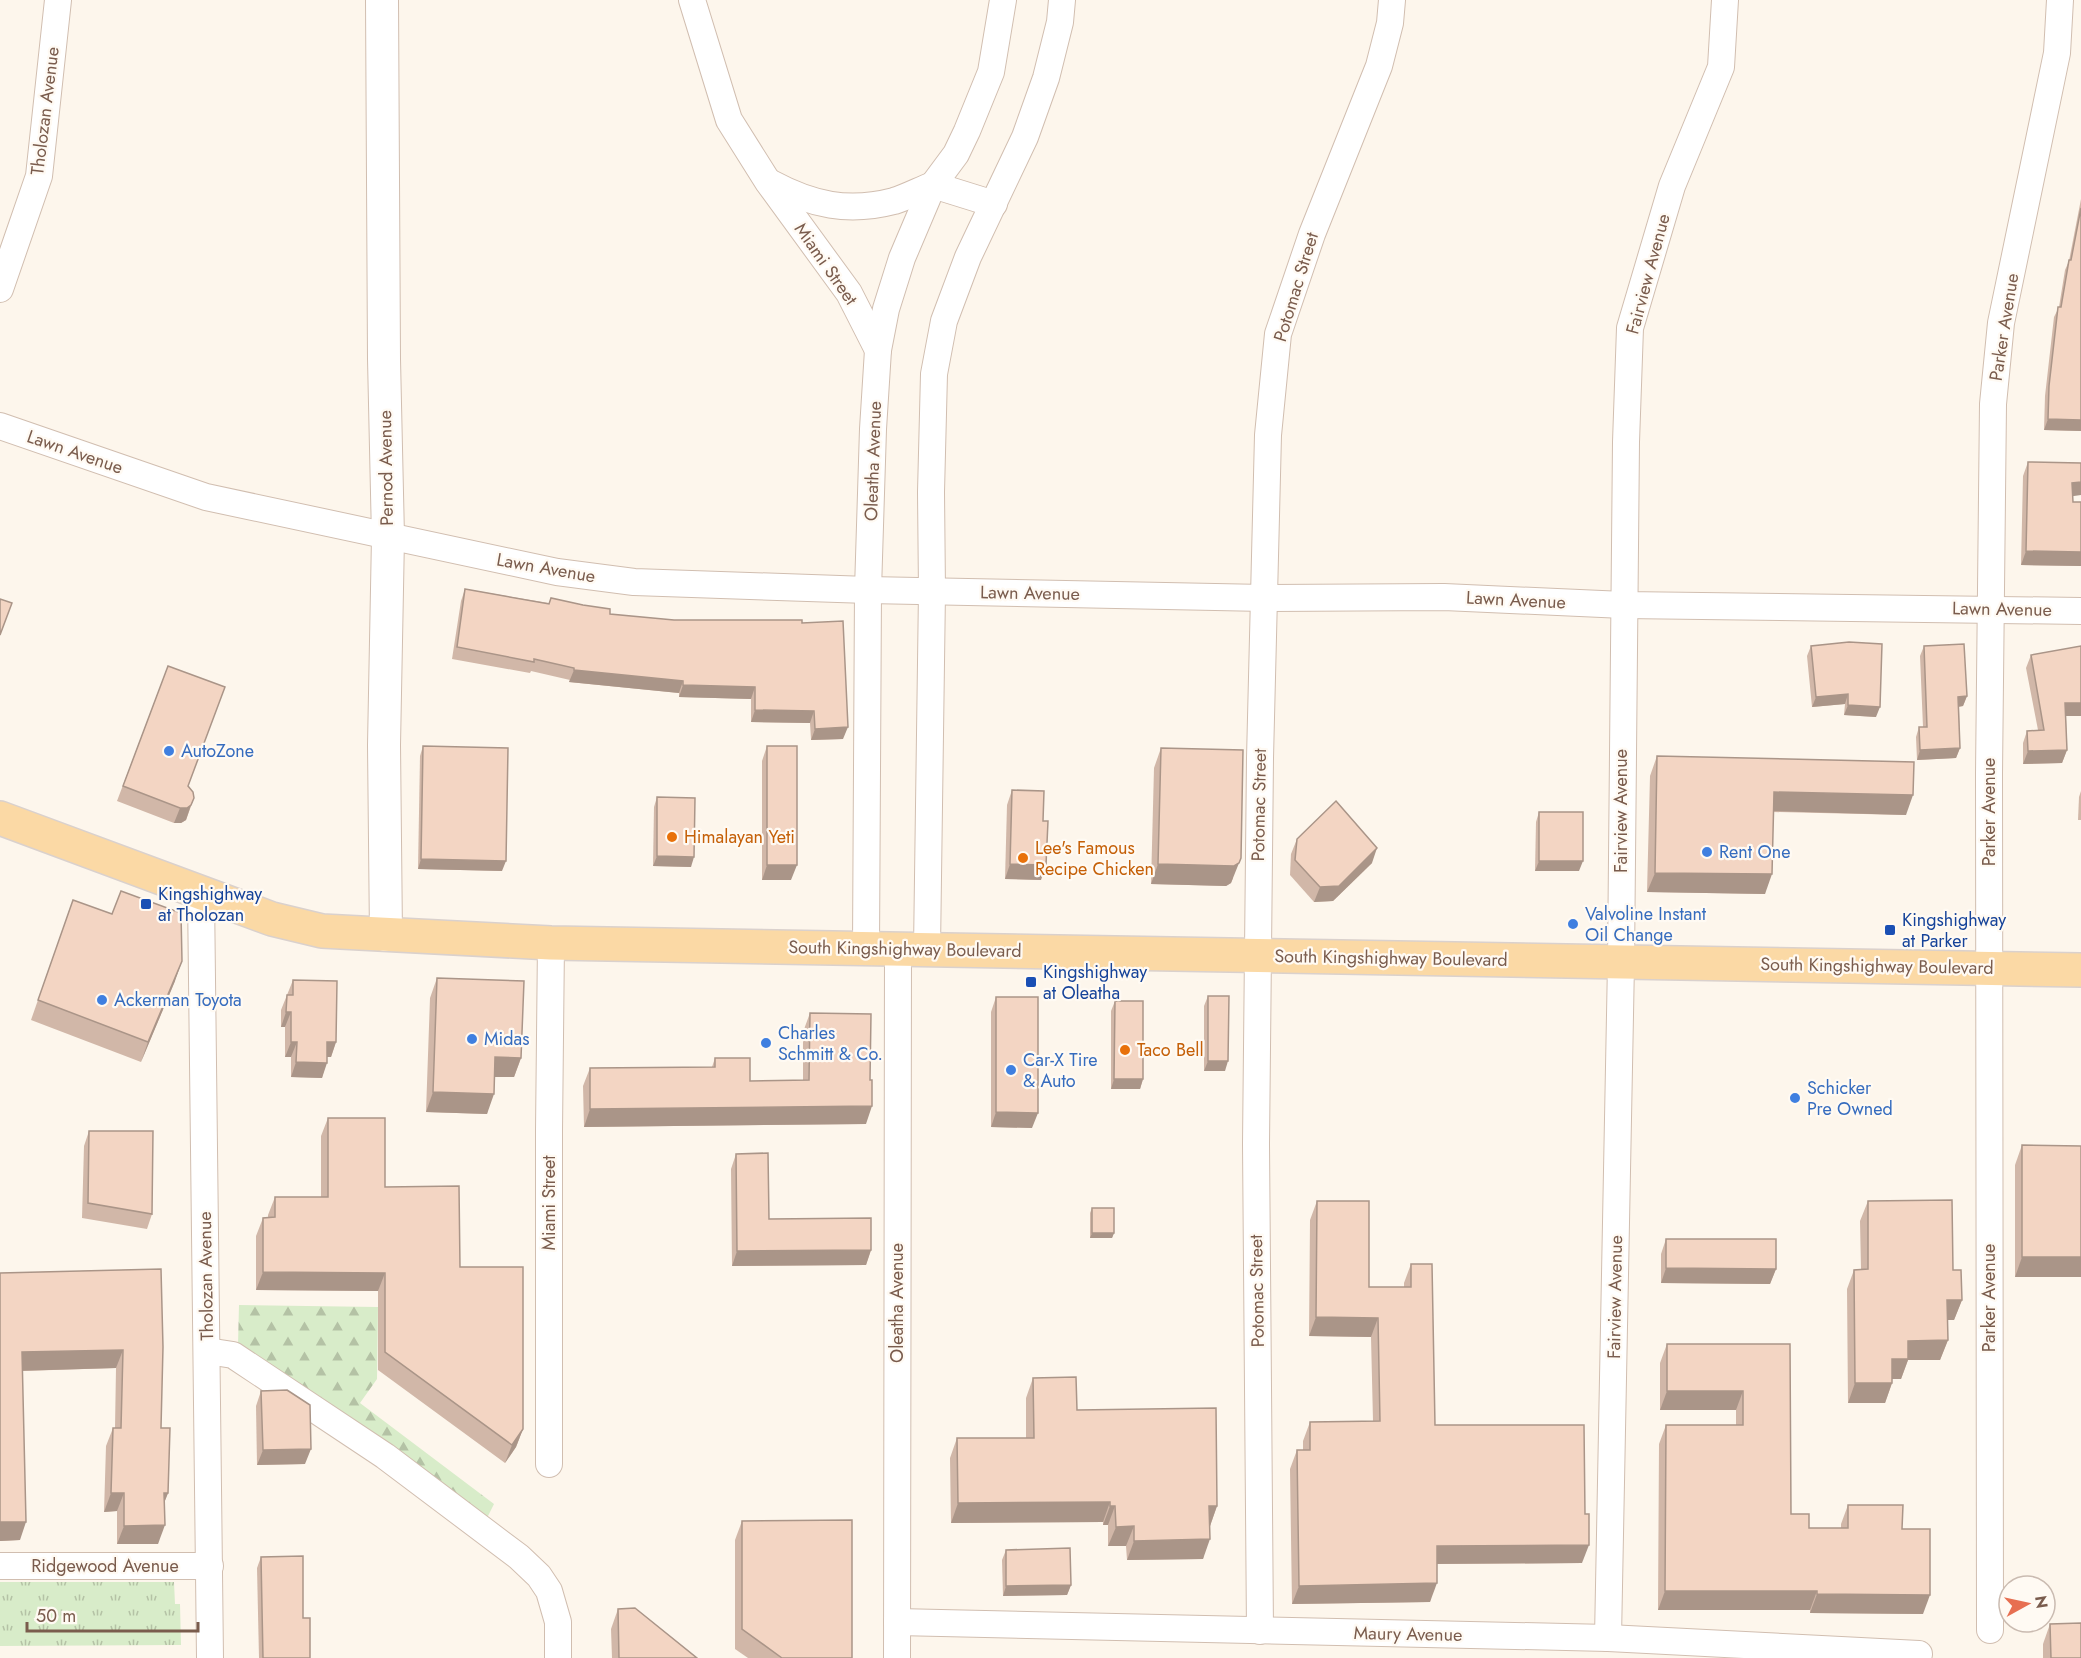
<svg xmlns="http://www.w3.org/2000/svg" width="2081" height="1658" font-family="Jost,sans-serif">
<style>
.grass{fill:url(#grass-tufts)}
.forest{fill:url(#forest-firs)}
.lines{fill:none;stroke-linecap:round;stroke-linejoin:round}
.minor-casing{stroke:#d1beb0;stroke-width:28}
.tertiary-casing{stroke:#d1beb0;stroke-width:34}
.primary-casing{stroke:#dad1cd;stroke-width:36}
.minor{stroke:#fff;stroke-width:26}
.tertiary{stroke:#fff;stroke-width:32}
.primary{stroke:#fbd9a5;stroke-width:33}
.wall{fill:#d1b7a8}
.shaded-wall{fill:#aa9588}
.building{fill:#f3d5c3;stroke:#aa9588;stroke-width:1.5}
.shop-dot{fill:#3f7fe0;stroke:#fffaf3;stroke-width:2}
.food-dot{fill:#e8710a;stroke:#fffaf3;stroke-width:2}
.transit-dot{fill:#1a4fb4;stroke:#fffaf3;stroke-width:2}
.labels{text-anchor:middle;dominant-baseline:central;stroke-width:4.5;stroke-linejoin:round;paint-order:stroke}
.street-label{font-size:18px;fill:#7a5c4d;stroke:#fffaf3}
.shop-label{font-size:18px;fill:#366cbe;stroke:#fffaf3;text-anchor:start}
.food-label{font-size:18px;fill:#c56008;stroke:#fffaf3;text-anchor:start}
.transit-label{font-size:18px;fill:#164399;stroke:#fffaf3;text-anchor:start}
</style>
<defs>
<pattern id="grass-tufts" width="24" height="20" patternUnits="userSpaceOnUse" patternTransform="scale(1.5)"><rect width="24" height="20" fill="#d8ecc9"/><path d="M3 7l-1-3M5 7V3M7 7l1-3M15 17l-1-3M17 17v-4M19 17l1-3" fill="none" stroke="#b4c2a5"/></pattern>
<pattern id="forest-firs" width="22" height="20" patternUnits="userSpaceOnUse" patternTransform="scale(1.5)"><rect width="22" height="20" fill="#d8ecc9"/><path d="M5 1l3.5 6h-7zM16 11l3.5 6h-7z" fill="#b4c2a5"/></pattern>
</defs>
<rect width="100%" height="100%" fill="#fdf6ec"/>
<polygon class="grass" points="0,1582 174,1582 175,1604 180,1604 181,1645 0,1646"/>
<polygon class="forest" points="239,1305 378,1307 377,1379 360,1403 494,1504 484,1524 238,1345"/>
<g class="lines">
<g class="minor-casing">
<g id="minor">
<polyline points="692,0 729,120 768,182 849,293 878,350"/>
<path d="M771,183C812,205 848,213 894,201C907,197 920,190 933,185L994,204"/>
<polyline points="0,289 39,176 58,0"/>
<polyline points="0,426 206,497 557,572 634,582 868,590 1265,598 1444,597 1624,605 2081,611"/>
<polyline points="201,894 210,1658"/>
<polyline points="866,948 868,590 873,429 878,350 886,309 902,258 933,185 956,154 967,131 991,72 1003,0"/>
<polyline points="927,949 932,591 931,492 934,374 944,321 968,257 1025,137 1046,78 1060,22 1062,0"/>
<polyline points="207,1351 233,1355 385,1456 519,1557 539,1576 549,1591 558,1622 558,1658"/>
<polyline points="549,1464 549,1130 551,943"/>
<polyline points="0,1566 210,1566"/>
<polyline points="897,1622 1608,1638 1919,1654"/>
<polyline points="1990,1630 1989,774 1993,404 2001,323 2057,53 2060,0"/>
<polyline points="1260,1631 1256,1144 1260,758 1268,435 1278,334 1312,234 1379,66 1390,23 1392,0"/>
<polyline points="1608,1638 1621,963 1626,442 1630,328 1672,186 1721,67 1725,0"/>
<polyline points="897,1658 898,949"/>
</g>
</g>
<g class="tertiary-casing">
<polyline id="tertiary" points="382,0 384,359 388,537 384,745 386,935"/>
</g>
<g class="primary-casing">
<polyline id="primary" points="0,818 272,919 322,931 551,943 2081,970"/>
</g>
<use href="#minor" class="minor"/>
<use href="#tertiary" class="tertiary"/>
<use href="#primary" class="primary"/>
</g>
<g class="wall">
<polygon points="2081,199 2081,431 2044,430 2045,396 2054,317 2059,307 2065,270 2069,261"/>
<polygon points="2028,462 2073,496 2073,502 2081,502 2081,566 2021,565 2023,476"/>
<polygon points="465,589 549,603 551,598 610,614 674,620 802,623 843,739 811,740 810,723 751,722 751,699 679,697 679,693 569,682 570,680 531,671 530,673 452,659 461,601"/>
<polygon points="1811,646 1876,717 1844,715 1845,704 1812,707 1807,656"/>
<polygon points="1924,646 1967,696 1963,706 1959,707 1960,748 1956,758 1917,760 1916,737 1919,727 1923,727 1920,656"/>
<polygon points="2081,646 2081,716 2066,716 2067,750 2062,763 2023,764 2023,743 2027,731 2038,730 2026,668 2031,655"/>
<polygon points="168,666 188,786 194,798 186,820 181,823 174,823 117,801"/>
<polygon points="423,746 502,871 418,869 420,756"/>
<polygon points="767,746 791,880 762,880 762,761"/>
<polygon points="1161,748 1233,878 1231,883 1226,886 1151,884 1154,768"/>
<polygon points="1657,756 1906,815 1773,812 1765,894 1647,892 1650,776"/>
<polygon points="1012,790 1041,880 1005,879 1007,805"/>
<polygon points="2081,791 2081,820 2078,820 2079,797"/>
<polygon points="657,797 691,867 653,866 654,807"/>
<polygon points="1539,812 1579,871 1535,871 1536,822"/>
<polygon points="1297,839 1372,863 1333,901 1314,902 1290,875 1291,854"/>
<polygon points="73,900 175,981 141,1062 31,1020"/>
<polygon points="437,978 521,1058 514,1077 495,1077 487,1114 426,1112 430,998"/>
<polygon points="293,980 336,1042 331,1057 327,1057 322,1078 291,1077 291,1057 285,1057 285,1027 281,1027 281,1010"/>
<polygon points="1208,996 1225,1071 1204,1071 1204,1006"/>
<polygon points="996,997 1032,1128 991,1127 991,1012"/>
<polygon points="1115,1001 1143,1079 1140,1089 1111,1089 1111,1011"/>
<polygon points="810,1013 866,1124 584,1127 583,1086 590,1068 712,1067 715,1058 750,1081 803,1081 803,1032"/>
<polygon points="328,1118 385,1187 460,1267 523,1429 516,1447 505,1463 378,1370 378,1291 256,1290 256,1236 263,1218 268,1217 268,1215 275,1197 321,1197 321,1136"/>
<polygon points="89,1131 152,1214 147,1229 82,1218 84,1146"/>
<polygon points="2022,1145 2081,1146 2081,1277 2015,1277 2015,1165"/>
<polygon points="736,1154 769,1219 871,1250 866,1265 732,1266 731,1169"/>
<polygon points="1317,1201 1369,1287 1404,1287 1404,1283 1411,1264 1435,1425 1582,1563 1437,1564 1430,1602 1292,1604 1290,1469 1297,1450 1303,1450 1303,1441 1310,1422 1373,1421 1371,1337 1309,1336 1310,1220"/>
<polygon points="1868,1201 1953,1270 1962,1300 1954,1320 1947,1320 1948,1340 1940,1360 1908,1360 1901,1379 1892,1379 1892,1383 1885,1403 1848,1403 1847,1289 1854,1270 1861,1269 1860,1221"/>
<polygon points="1092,1208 1114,1233 1112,1238 1090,1238 1090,1213"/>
<polygon points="1666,1239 1776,1269 1770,1284 1661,1283 1661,1254"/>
<polygon points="161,1269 161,1428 168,1493 164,1503 158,1544 117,1544 117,1511 104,1512 106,1446 113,1428 115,1428 116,1368 22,1371 20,1540 0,1541 0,1273"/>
<polygon points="1667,1344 1790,1344 1791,1514 1809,1528 1841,1528 1841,1524 1848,1505 1902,1529 1923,1614 1810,1613 1810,1610 1658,1610 1659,1444 1666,1425 1736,1425 1736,1410 1660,1410 1660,1363"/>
<polygon points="1033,1378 1077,1410 1217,1506 1210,1526 1203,1559 1127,1560 1126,1546 1108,1546 1108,1525 1103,1525 1103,1522 951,1523 950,1458 957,1438 1026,1438 1026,1398"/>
<polygon points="261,1391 305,1464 257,1465 256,1406"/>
<polygon points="742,1521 852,1658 748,1658 735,1649 735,1540"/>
<polygon points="1006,1550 1071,1585 1067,1595 1003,1596 1002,1560"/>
<polygon points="261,1557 303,1618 310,1658 259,1658 257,1568"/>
<polygon points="618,1609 697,1658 612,1658 611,1629"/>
<polygon points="2050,1624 2081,1658 2043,1658 2043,1644"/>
</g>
<g class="shaded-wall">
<polygon points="2048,419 2081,420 2081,431 2044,430"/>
<polygon points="2081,482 2081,495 2067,497 2072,483"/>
<polygon points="2026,551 2081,552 2081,566 2021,565"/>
<polygon points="574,670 683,681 679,693 569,682"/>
<polygon points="683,685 755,687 751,699 679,697"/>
<polygon points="1848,694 1845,704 1812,707 1816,697"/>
<polygon points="1967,696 1963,706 1955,707 1958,697"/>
<polygon points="2065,703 2081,703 2081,716 2061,716"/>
<polygon points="1848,705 1880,707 1876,717 1844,715"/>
<polygon points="755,710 814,711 810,723 751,722"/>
<polygon points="848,727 843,739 811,740 815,729"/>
<polygon points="1960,748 1956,758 1917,760 1920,750"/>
<polygon points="2067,750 2062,763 2023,764 2028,751"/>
<polygon points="1774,792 1913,795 1906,815 1767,811"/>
<polygon points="191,805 186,820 181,823 174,823 180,808"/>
<polygon points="1377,848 1372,863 1333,901 1314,902 1320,887"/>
<polygon points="657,856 694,857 691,867 653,866"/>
<polygon points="1241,858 1231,883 1226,886 1151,884 1158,864"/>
<polygon points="421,859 506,861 502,871 418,869"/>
<polygon points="1539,861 1583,861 1579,871 1535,871"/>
<polygon points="1010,864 1046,865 1041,880 1005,879"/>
<polygon points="767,865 797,865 791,880 762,880"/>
<polygon points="1655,873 1772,874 1765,894 1647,892"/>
<polygon points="182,961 175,981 141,1062 148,1042"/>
<polygon points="286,1012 291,1012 285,1027 281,1027"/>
<polygon points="291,1042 297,1042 291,1057 285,1057"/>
<polygon points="327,1042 336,1042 331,1057 322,1057"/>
<polygon points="495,1057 521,1058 514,1077 488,1077"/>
<polygon points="1208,1061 1228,1061 1225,1071 1204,1071"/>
<polygon points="296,1062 327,1063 322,1078 291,1077"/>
<polygon points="1114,1079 1143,1079 1140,1089 1111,1089"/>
<polygon points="433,1092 494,1094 487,1114 426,1112"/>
<polygon points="872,1106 866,1124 584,1127 590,1109"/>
<polygon points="996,1112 1038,1113 1032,1128 991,1127"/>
<polygon points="1092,1233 1114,1233 1112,1238 1090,1238"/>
<polygon points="871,1250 866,1265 732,1266 737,1251"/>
<polygon points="2022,1257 2081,1257 2081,1277 2015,1277"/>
<polygon points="1666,1268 1776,1269 1770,1284 1661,1283"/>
<polygon points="263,1272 385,1273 378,1291 256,1290"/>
<polygon points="1947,1300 1962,1300 1954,1320 1940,1320"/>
<polygon points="1316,1317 1378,1318 1371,1337 1309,1336"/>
<polygon points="1948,1340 1940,1360 1908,1360 1901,1379 1885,1379 1892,1359 1908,1341"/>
<polygon points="123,1350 116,1368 15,1371 22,1352"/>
<polygon points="1855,1383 1892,1383 1885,1403 1848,1403"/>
<polygon points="1667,1391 1743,1391 1736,1410 1660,1410"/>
<polygon points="523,1429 516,1447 505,1463 512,1445"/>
<polygon points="311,1449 305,1464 257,1465 263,1450"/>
<polygon points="111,1493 124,1493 117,1511 104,1512"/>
<polygon points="164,1493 168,1493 161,1511"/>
<polygon points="1110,1502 1103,1522 951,1523 958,1503"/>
<polygon points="1110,1506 1115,1506 1108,1525 1103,1525"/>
<polygon points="1209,1506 1217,1506 1210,1526"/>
<polygon points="0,1522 26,1522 20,1540 0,1541"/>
<polygon points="165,1525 158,1544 117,1544 124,1526"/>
<polygon points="1134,1526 1126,1546 1108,1546 1116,1527"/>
<polygon points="1210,1539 1203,1559 1127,1560 1134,1541"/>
<polygon points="1589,1545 1582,1563 1430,1564 1437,1546"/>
<polygon points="1437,1583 1430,1602 1292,1604 1299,1586"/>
<polygon points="1071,1585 1067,1595 1003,1596 1006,1586"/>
<polygon points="1665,1591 1817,1591 1810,1610 1658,1610"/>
<polygon points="1817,1594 1930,1595 1923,1614 1810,1613"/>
</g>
<g class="building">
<polygon points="2081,208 2081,420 2048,419 2049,386 2058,307 2061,307 2069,260 2071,260"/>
<polygon points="2028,462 2081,463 2081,482 2072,483 2073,502 2081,502 2081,552 2026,551"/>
<polygon points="465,589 549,604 551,598 583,605 610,609 610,614 674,620 802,620 802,623 843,621 848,727 815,729 814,711 755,710 755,687 683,685 683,681 574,670 574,668 534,659 534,662 457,647"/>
<polygon points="0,599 12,603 0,635"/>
<polygon points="1849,642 1882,644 1880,707 1848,705 1848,694 1816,697 1811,646"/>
<polygon points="1964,644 1967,696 1958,697 1960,748 1920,750 1919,727 1927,727 1924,646"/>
<polygon points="2081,646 2081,703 2065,703 2067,750 2028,751 2027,731 2044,730 2031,655"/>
<polygon points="168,666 225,687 188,786 193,792 194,798 191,805 187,808 180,808 123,786"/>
<polygon points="423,746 508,748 506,861 421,859"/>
<rect x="767" y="746" width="30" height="119"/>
<polygon points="1161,748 1243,750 1241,858 1239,863 1234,866 1158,864"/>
<polygon points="1657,756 1914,762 1913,795 1774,792 1772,874 1655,873"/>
<polygon points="1012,790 1044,791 1043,821 1048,821 1046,865 1010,864"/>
<polygon points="657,797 695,798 694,857 657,856"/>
<polygon points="1336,801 1377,848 1339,886 1320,887 1295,860 1297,839"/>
<rect x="1539" y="812" width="44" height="49"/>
<polygon points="121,891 181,913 182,961 148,1042 38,1000 73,900 112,914"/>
<polygon points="437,978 524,981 521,1058 495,1057 494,1094 433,1092"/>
<polygon points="293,980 337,981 336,1042 327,1042 327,1063 296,1062 297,1042 291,1042 291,1012 286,1012 287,995 293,995"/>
<polygon points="1208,996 1229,996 1228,1061 1208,1061"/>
<polygon points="996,997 1038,997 1038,1113 996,1112"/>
<polygon points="1115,1001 1143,1001 1143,1079 1114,1079"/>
<polygon points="810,1013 871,1014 870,1080 872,1080 872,1106 590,1109 590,1068 715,1067 715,1058 750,1058 750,1081 809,1080"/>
<polygon points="328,1118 385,1118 385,1187 459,1186 460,1267 523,1267 523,1429 512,1445 385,1352 385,1273 263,1272 263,1218 275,1217 275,1197 328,1197"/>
<polygon points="89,1131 153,1131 152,1214 88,1203"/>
<polygon points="2022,1145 2081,1146 2081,1257 2022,1257"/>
<polygon points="768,1153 769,1219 871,1218 871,1250 737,1251 736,1154"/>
<polygon points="1952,1200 1953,1270 1961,1270 1962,1300 1947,1300 1948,1340 1908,1341 1908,1359 1892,1359 1892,1383 1855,1383 1854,1270 1868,1269 1868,1201"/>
<polygon points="1317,1201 1369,1201 1369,1287 1411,1287 1411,1264 1432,1264 1435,1425 1584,1425 1585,1514 1589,1514 1589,1545 1437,1546 1437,1583 1299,1586 1297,1450 1310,1450 1310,1422 1380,1421 1378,1318 1316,1317"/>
<rect x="1092" y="1208" width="22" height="25"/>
<polygon points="1666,1239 1776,1239 1776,1269 1666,1268"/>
<polygon points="161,1269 163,1347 161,1428 170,1428 168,1493 164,1493 165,1525 124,1526 124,1493 111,1493 113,1428 121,1428 123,1350 22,1352 26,1522 0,1522 0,1273"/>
<polygon points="1667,1344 1790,1344 1791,1514 1809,1514 1809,1528 1848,1528 1848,1505 1903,1505 1902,1529 1930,1529 1930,1595 1817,1594 1817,1591 1665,1591 1666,1425 1743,1425 1743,1391 1667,1391"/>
<polygon points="1076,1377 1077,1410 1216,1408 1217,1506 1209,1506 1210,1539 1134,1541 1134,1526 1116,1527 1115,1506 1110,1506 1110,1502 958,1503 957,1438 1034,1438 1033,1378"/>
<polygon points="287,1390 310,1405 311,1449 263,1450 261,1391"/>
<polygon points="852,1520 852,1658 782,1658 742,1629 742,1521"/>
<polygon points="1070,1548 1071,1585 1006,1586 1006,1550"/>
<polygon points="303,1556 303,1618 310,1618 310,1658 263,1658 261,1557"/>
<polygon points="635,1608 697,1658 619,1658 618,1609"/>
<polygon points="2081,1623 2081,1658 2051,1658 2050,1624"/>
</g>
<g class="shop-dot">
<circle cx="169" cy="751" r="6"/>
<circle cx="1707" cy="852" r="6"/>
<circle cx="1573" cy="924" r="6"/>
<circle cx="102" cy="1000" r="6"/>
<circle cx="472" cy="1039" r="6"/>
<circle cx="766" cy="1043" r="6"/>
<circle cx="1011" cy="1070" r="6"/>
<circle cx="1795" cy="1098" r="6"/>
</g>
<g class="food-dot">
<circle cx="672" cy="837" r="6"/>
<circle cx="1023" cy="858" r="6"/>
<circle cx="1125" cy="1050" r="6"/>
</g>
<g class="transit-dot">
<rect x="140" y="898" width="12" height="12" rx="3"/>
<rect x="1884" y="924" width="12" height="12" rx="3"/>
<rect x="1025" y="976" width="12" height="12" rx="3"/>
</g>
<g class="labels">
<g class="street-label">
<text transform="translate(45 111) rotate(-83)">Tholozan Avenue</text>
<text transform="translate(826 264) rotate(55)">Miami Street</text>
<text transform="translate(1648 274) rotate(-75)">Fairview Avenue</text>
<text transform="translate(1296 287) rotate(-73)">Potomac Street</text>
<text transform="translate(2004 327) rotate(-81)">Parker Avenue</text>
<text transform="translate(75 452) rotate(19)">Lawn Avenue</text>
<text transform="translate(873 461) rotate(-88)">Oleatha Avenue</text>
<text transform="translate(386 468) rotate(-91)">Pernod Avenue</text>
<text transform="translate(546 568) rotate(10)">Lawn Avenue</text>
<text transform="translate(1030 593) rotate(1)">Lawn Avenue</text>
<text transform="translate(1516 600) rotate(3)">Lawn Avenue</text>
<text transform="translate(2002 609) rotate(1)">Lawn Avenue</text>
<text transform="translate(1259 805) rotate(-89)">Potomac Street</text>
<text transform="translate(1621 811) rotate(-90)">Fairview Avenue</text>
<text transform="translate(1989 812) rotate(-90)">Parker Avenue</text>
<text transform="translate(905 949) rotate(1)">South Kingshighway Boulevard</text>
<text transform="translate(1391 958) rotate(1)">South Kingshighway Boulevard</text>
<text transform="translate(1877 966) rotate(1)">South Kingshighway Boulevard</text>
<text transform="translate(549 1203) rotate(-90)">Miami Street</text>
<text transform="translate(206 1276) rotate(-91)">Tholozan Avenue</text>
<text transform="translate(1257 1291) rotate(-91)">Potomac Street</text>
<text transform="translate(1615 1297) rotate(-89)">Fairview Avenue</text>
<text transform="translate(1989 1298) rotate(-90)">Parker Avenue</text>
<text transform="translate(897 1303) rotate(-90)">Oleatha Avenue</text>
<text x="105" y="1566">Ridgewood Avenue</text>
<text transform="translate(1408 1634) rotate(1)">Maury Avenue</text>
</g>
<g class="shop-label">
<text x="181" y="751">AutoZone</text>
<text x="1719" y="852">Rent One</text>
<text x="1585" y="914">Valvoline Instant<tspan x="1585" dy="21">Oil Change</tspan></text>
<text x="114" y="1000">Ackerman Toyota</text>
<text x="778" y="1033">Charles<tspan x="778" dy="21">Schmitt &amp; Co.</tspan></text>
<text x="484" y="1039">Midas</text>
<text x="1023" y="1060">Car-X Tire<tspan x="1023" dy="21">&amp; Auto</tspan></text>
<text x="1807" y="1088">Schicker<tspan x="1807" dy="21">Pre Owned</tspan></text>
</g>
<g class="food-label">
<text x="684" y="837">Himalayan Yeti</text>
<text x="1035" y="848">Lee's Famous<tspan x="1035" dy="21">Recipe Chicken</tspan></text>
<text x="1137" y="1050">Taco Bell</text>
</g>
<g class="transit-label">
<text x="158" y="894">Kingshighway<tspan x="158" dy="21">at Tholozan</tspan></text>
<text x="1902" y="920">Kingshighway<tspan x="1902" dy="21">at Parker</tspan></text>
<text x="1043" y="972">Kingshighway<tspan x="1043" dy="21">at Oleatha</tspan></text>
</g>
</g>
<g transform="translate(2027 1604) rotate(82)"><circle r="28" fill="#fffaf3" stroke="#cabbb1" stroke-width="1.5"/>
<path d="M0-4.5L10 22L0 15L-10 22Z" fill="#e76f51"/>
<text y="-9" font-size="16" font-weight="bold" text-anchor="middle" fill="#7a5c4d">N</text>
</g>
<path d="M27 1622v9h171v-9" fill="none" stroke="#7a5c4d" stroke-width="3"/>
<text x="36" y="1622" font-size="18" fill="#7a5c4d" stroke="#fffaf3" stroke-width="4.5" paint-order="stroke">50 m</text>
</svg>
